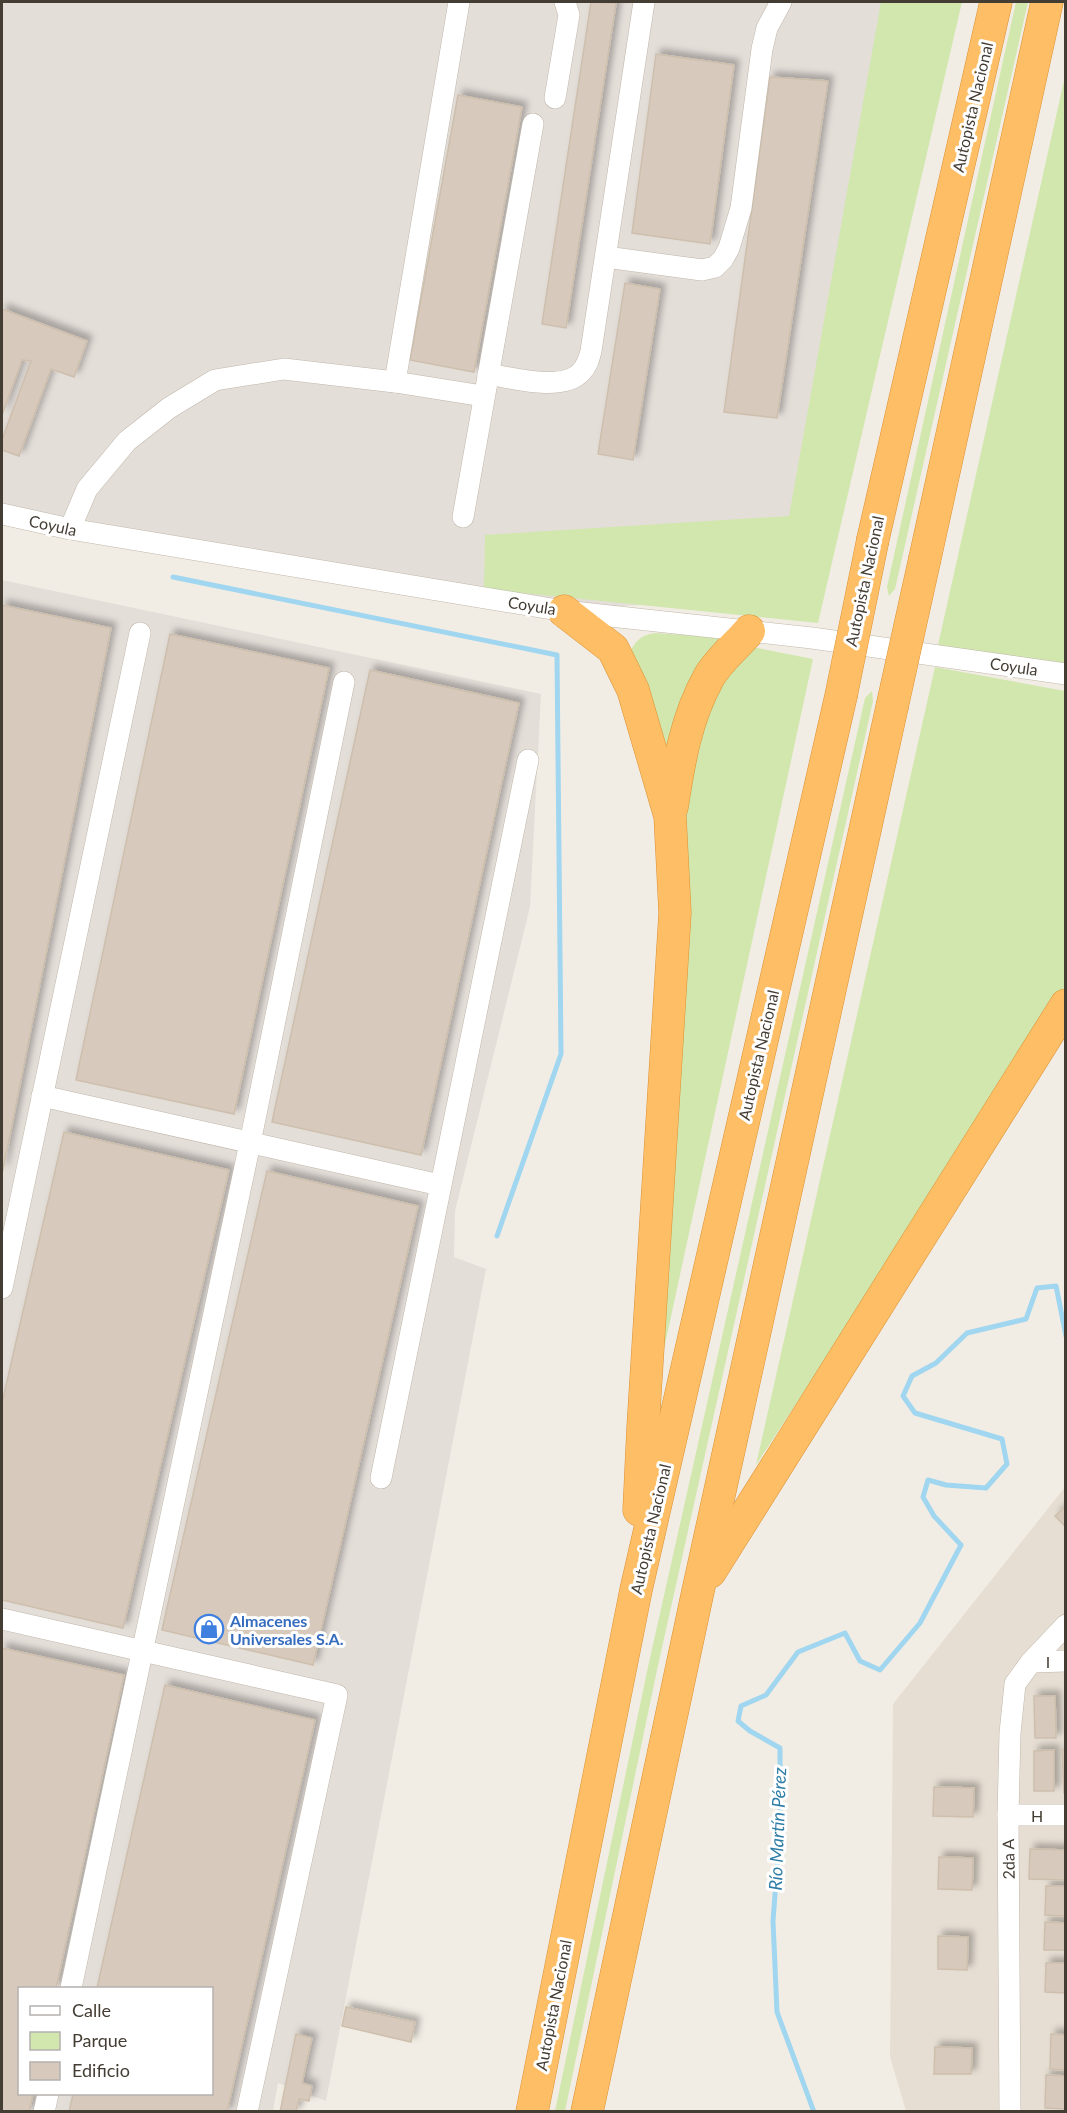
<svg xmlns="http://www.w3.org/2000/svg" width="1067" height="2113" font-family="Lato,sans-serif">
<style>
.residential{fill:#e6ded3}
.industrial{fill:#e4ded9;fill-rule:evenodd}
.green{fill:#d1e7ad}
.lines{fill:none;stroke-linecap:round;stroke-linejoin:round}
.stream{stroke:#a0d6ef;stroke-width:5}
.building{fill:#d7cabd;stroke:#cebfad;stroke-width:1.5;filter:url(#shadow)}
.minor-casing{stroke:#c0b7aa;stroke-width:22}
.highway-casing{stroke:#dc9135;stroke-width:33}
.minor{stroke:#fff;stroke-width:21}
.highway{stroke:#fdbe65;stroke-width:32}
.highway-bridge-casing{stroke:#dc9135;stroke-width:33;stroke-linecap:butt}
.highway-bridge{stroke:#fdbe65;stroke-width:32}
.labels{text-anchor:middle;dominant-baseline:central;stroke-width:6;stroke-linejoin:round;paint-order:stroke}
.street-label{font-size:16px;fill:#443d34;stroke:#fff}
.shop-label{font-size:16px;font-weight:bold;fill:#366cbe;stroke:#fff;text-anchor:start}
.water-label{font-size:18px;font-style:italic;fill:#2e7da7;stroke:#fff}
</style>
<defs>
<filter id="shadow"><feDropShadow dx="5" dy="-5" stdDeviation="3" flood-color="#0004"/></filter>
</defs>
<rect width="100%" height="100%" fill="#f2ede4"/>
<polygon class="residential" points="1065,1487 1065,2111 906,2111 890,2057 893,1704"/>
<g class="industrial">
<polygon points="2,2 882,2 776,593 564,611 2,514"/>
<path d="M2,580L541,694L530,907L455,1211L454,1257L486,1269L326,2101L278,2083L273,2111L2,2112ZM20,1988H212V2094H20Z"/>
</g>
<g class="green">
<polygon points="881,2 962,2 818,623 484,589 485,535 789,516"/>
<polygon points="1016,2 1028,2 895,589 889,596 887,587"/>
<polygon points="1065,76 1065,668 938,645"/>
<path d="M656,633L726,638L664,771L628,656C635,642 639,635 656,633Z"/>
<polygon points="752,647 813,659 656,1386 682,815 708,704 735,663"/>
<polygon points="935,667 1065,691 1065,986 927,1204 756,1465"/>
<polygon points="872,691 873,701 657,1670 565,2111 555,2111 648,1667 865,698"/>
</g>
<g class="lines">
<g class="stream">
<polyline points="173,577 557,655 561,1054 497,1236"/>
<polyline points="814,2112 777,2012 773,1921 780,1828 780,1748 750,1731 738,1721 741,1706 766,1695 798,1652 845,1633 860,1661 880,1670 920,1623 961,1545 934,1516 923,1497 928,1480 946,1485 986,1488 1007,1464 1002,1439 915,1413 903,1396 912,1376 936,1363 967,1333 1026,1319 1037,1288 1056,1286 1066,1336"/>
</g>
</g>
<g class="building">
<polygon points="591,2 616,3 566,328 542,324"/>
<polygon points="656,54 734,65 710,244 632,233"/>
<polygon points="770,77 828,81 777,418 724,412"/>
<polygon points="458,95 522,107 474,372 410,360"/>
<polygon points="625,283 660,289 633,460 598,454"/>
<polygon points="2,309 87,341 74,377 51,369 19,456 2,450 2,440 31,361 22,360 2,415"/>
<polygon points="2,605 111,628 3,1170 2,1170"/>
<polygon points="170,634 329,668 234,1114 76,1080"/>
<polygon points="370,670 519,703 421,1155 272,1122"/>
<polygon points="64,1132 229,1170 123,1628 2,1600 2,1403"/>
<polygon points="267,1171 418,1206 313,1665 162,1630"/>
<polygon points="1066,1506 1066,1527 1055,1516"/>
<polygon points="2,1648 124,1675 56,1988 20,1988 20,2094 33,2094 29,2112 2,2112"/>
<polygon points="165,1685 315,1720 227,2112 69,2112 73,2094 212,2094 212,1988 97,1988"/>
<polygon points="1034,1696 1055,1696 1056,1738 1035,1738"/>
<polygon points="1054,1750 1054,1791 1034,1791 1034,1751"/>
<polygon points="1062,1750 1066,1750 1066,1793 1064,1793"/>
<polygon points="934,1787 974,1788 973,1817 933,1816"/>
<polygon points="1030,1849 1066,1850 1066,1880 1029,1879"/>
<polygon points="939,1857 973,1858 972,1890 938,1889"/>
<polygon points="1046,1886 1066,1886 1066,1916 1045,1915"/>
<polygon points="1045,1922 1066,1923 1066,1950 1044,1950"/>
<polygon points="938,1936 968,1937 967,1970 938,1969"/>
<polygon points="1046,1963 1066,1963 1066,1993 1045,1992"/>
<polygon points="346,2007 415,2022 411,2042 342,2026"/>
<polygon points="296,2034 312,2038 302,2083 312,2086 309,2101 299,2099 296,2112 280,2112"/>
<polygon points="1051,2034 1066,2035 1066,2070 1050,2069"/>
<polygon points="935,2047 972,2048 971,2074 934,2074"/>
<polygon points="1046,2075 1066,2076 1066,2109 1045,2108"/>
</g>
<g class="lines">
<g class="minor-casing">
<g id="minor">
<polyline points="555,98 569,15 565,2"/>
<polyline points="606,257 702,270 715,267 723,259 729,248 741,208 762,49 767,28 781,2"/>
<path d="M488,374C512,378 563,392 581,372C587,366 589,359 591,351L644,2"/>
<polyline points="395,382 459,2"/>
<polyline points="2,514 70,529 564,611 812,638 1066,674"/>
<polyline points="463,517 533,124"/>
<polyline points="70,529 87,489 127,441 169,408 215,380 284,369 395,382 483,396"/>
<polyline points="42,1096 440,1185"/>
<polyline points="2,1288 140,633"/>
<polyline points="381,1478 528,760"/>
<polyline points="2,1619 337,1695 247,2112"/>
<polyline points="1031,1662 1066,1661"/>
<polyline points="1008,1815 1066,1815"/>
<polyline points="71,1988 250,1143 344,682"/>
<polyline points="44,2112 48,2094"/>
<polyline points="1010,2112 1008,1815 1010,1733 1015,1684 1031,1662 1066,1625"/>
</g>
</g>
<g class="highway-casing">
<g id="highway">
<polyline points="873,539 996,2"/>
<polyline points="925,558 1047,2"/>
<polyline points="564,611 613,649 633,690 670,816 675,913 643,1427 639,1510"/>
<path d="M672,807C679,762 686,718 709,677C718,661 736,646 749,631"/>
<polyline points="710,1572 1066,1005"/>
<polyline points="532,2112 636,1590 841,696"/>
<polyline points="587,2112 698,1591 892,707"/>
</g>
</g>
<use href="#minor" class="minor"/>
<use href="#highway" class="highway"/>
<g class="highway-bridge-casing">
<g id="highway-bridge">
<polyline points="841,696 873,539"/>
<polyline points="892,707 925,558"/>
</g>
</g>
<use href="#highway-bridge" class="highway-bridge"/>
</g>
<defs>
<g id="shop-ring" transform="scale(1.5)"><circle r="9.5" fill="#fff" stroke="#3f7fe0" stroke-width="1.5"/><path d="M-5-2.5h2.3a2.7 3.5 0 0 1 5.4 0H5L5.5 6h-11ZM-1.5-2.5h3a1.5 2.3 0 0 0-3 0Z" fill="#3f7fe0"/></g>
</defs>
<g fill-rule="evenodd">
<use href="#shop-ring" x="209" y="1629"/>
</g>
<g class="labels">
<g class="street-label">
<text transform="translate(972 107) rotate(-77)">Autopista Nacional</text>
<text transform="translate(53 525) rotate(12)">Coyula</text>
<text transform="translate(864 581) rotate(-78)">Autopista Nacional</text>
<text transform="translate(532 605) rotate(9)">Coyula</text>
<text transform="translate(1014 666) rotate(8)">Coyula</text>
<text transform="translate(758 1055) rotate(-77)">Autopista Nacional</text>
<text transform="translate(650 1529) rotate(-77)">Autopista Nacional</text>
<text x="1048" y="1661">I</text>
<text x="1037" y="1815">H</text>
<text transform="translate(1008 1859) rotate(-91)">2da A</text>
<text transform="translate(553 2005) rotate(-79)">Autopista Nacional</text>
</g>
<g class="shop-label">
<text x="230" y="1620">Almacenes<tspan x="230" dy="18">Universales S.A.</tspan></text>
</g>
<g class="water-label">
<text transform="translate(777 1829) rotate(-88)">Río Martín Pérez</text>
</g>
</g>
<rect width="1067" height="2113" fill="none" stroke="#443d34" stroke-width="6"/>
<rect x="18" y="1987" width="195" height="108" fill="#ffffff" stroke="#b4b1ae" stroke-width="1.5"/>
<rect x="30" y="2006" width="30" height="9" fill="#ffffff" stroke="#b4b1ae" stroke-width="1.5"/>
<text x="72" y="2017" font-size="18" fill="#443d34">Calle</text>
<rect x="30" y="2032" width="30" height="18" fill="#d1e7ad" stroke="#b4b1ae" stroke-width="1.5"/>
<text x="72" y="2047" font-size="18" fill="#443d34">Parque</text>
<rect x="30" y="2062" width="30" height="18" fill="#d7cabd" stroke="#b4b1ae" stroke-width="1.5"/>
<text x="72" y="2077" font-size="18" fill="#443d34">Edificio</text>
</svg>
